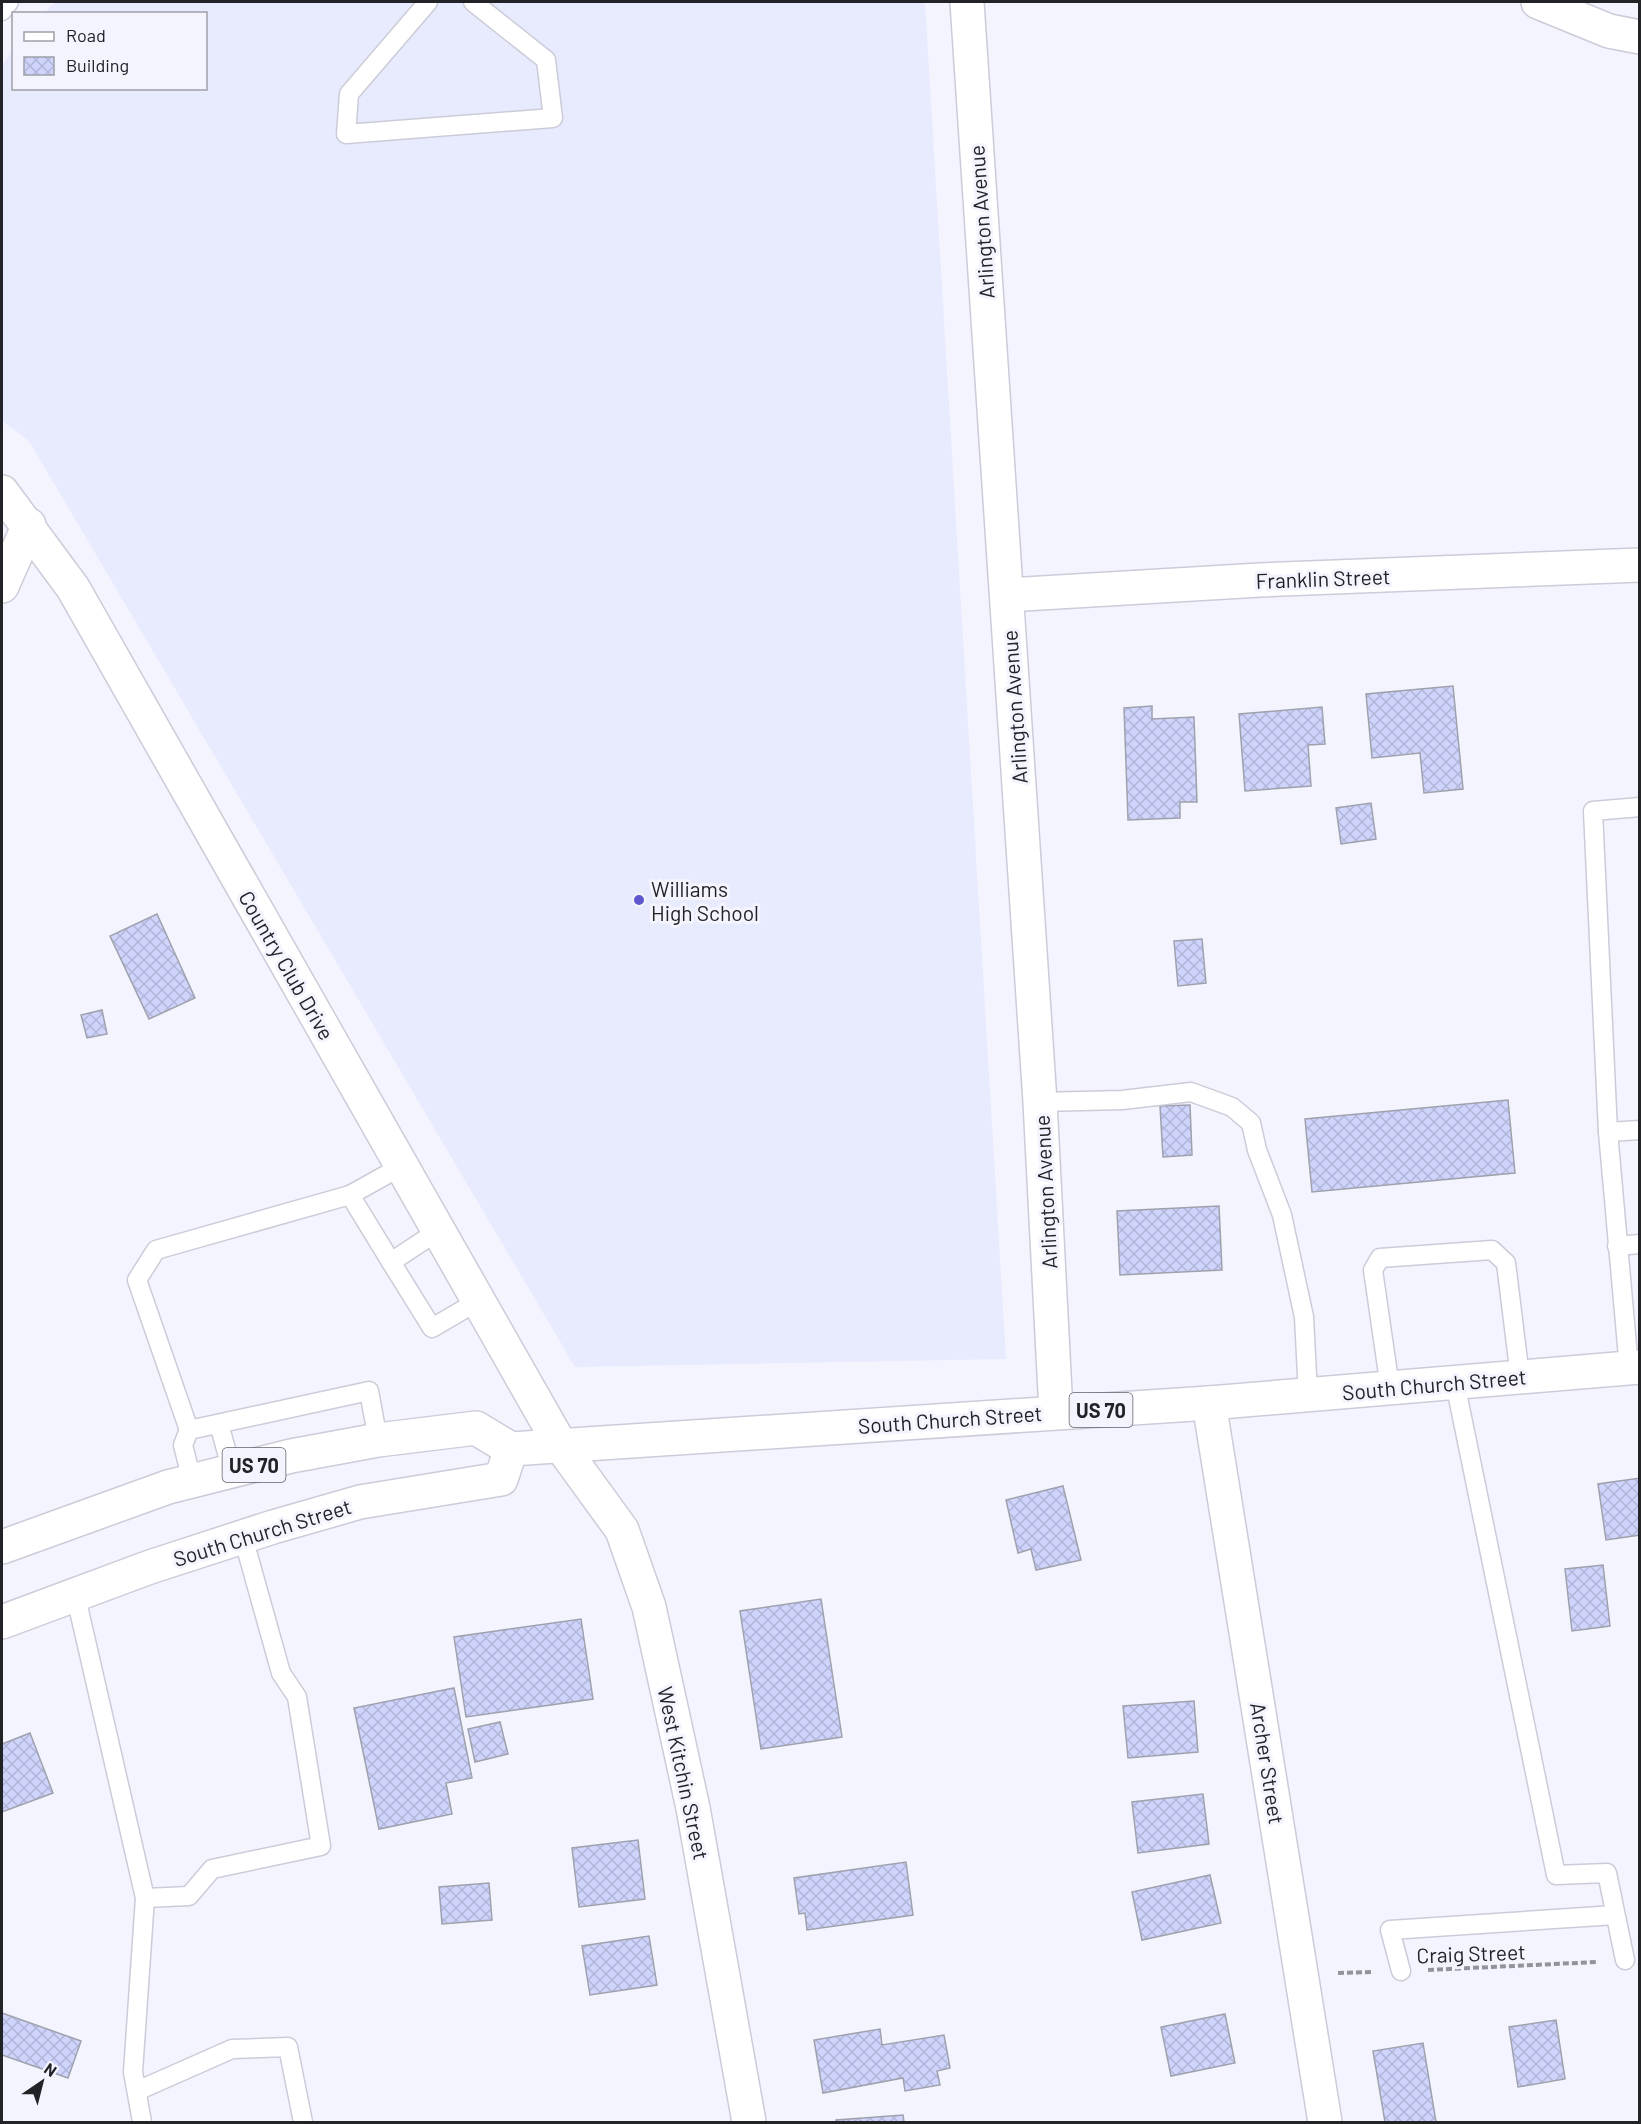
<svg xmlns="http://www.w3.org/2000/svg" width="1641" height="2124" font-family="Barlow,sans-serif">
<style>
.built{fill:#e8ebfe}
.building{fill:url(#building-cross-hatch);stroke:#9fa1ac;stroke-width:1.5}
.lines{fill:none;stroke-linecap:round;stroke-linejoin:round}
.service-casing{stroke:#cbccd8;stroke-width:21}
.minor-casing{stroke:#cbccd8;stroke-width:36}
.tertiary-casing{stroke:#cbccd8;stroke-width:36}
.primary-casing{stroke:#cbccd8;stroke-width:36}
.path{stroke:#93949b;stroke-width:4;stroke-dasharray:6 3;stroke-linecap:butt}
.service{stroke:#fff;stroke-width:18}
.minor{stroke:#fff;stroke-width:33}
.tertiary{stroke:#fff;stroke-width:33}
.primary{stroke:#fff;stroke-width:33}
.poi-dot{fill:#5f57cf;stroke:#f3f4fe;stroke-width:2}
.labels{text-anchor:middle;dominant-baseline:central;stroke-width:6;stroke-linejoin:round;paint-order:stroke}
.shield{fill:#f3f4fe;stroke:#616268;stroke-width:1.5}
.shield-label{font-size:20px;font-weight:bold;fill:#222327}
.street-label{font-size:21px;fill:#222327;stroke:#f3f4fe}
.poi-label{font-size:21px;fill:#222327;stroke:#f3f4fe;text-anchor:start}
</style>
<defs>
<pattern id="building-cross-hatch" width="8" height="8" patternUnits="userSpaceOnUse" patternTransform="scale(1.5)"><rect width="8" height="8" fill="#ced4fc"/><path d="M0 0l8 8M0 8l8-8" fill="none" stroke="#b1b6d8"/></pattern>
</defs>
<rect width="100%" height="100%" fill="#f3f4fe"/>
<polygon class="built" points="55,2 925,2 1006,1359 575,1367 29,441 2,421 2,65 13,50 14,88 206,88 206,14 44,13"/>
<g class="building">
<polygon points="1453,686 1463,789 1424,793 1420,753 1372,758 1366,694"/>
<polygon points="1152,706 1152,719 1194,717 1197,802 1180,802 1180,818 1128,820 1124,708"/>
<polygon points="1322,707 1325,744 1308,745 1311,786 1245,791 1239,714"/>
<polygon points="1371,803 1376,839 1341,844 1336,808"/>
<polygon points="157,914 195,998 149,1019 110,936"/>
<polygon points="1202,939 1206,983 1178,986 1174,941"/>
<polygon points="102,1010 107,1034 87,1038 81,1015"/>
<polygon points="1508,1100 1515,1173 1312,1192 1305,1119"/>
<polygon points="1190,1105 1192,1155 1163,1157 1160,1106"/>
<polygon points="1219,1206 1222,1270 1120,1275 1117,1211"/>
<polygon points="1640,1478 1640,1535 1606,1540 1598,1484"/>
<polygon points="1063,1486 1081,1560 1036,1570 1031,1549 1018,1553 1006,1500"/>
<polygon points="1603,1565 1610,1626 1572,1631 1565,1569"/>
<polygon points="821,1599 842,1737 761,1749 740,1611"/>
<polygon points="581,1619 593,1699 466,1717 454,1637"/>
<polygon points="454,1688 472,1778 446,1783 452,1814 379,1829 354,1708"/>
<polygon points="1194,1701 1198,1752 1128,1758 1123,1706"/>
<polygon points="500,1722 508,1754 475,1762 468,1729"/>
<polygon points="30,1733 53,1793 2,1812 2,1744"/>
<polygon points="1203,1794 1209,1844 1138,1853 1132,1802"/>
<polygon points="638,1840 645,1899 579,1907 572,1848"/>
<polygon points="906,1862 913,1915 807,1930 805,1913 799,1914 794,1878"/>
<polygon points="1210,1875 1221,1923 1142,1940 1132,1892"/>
<polygon points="489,1883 492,1920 442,1924 439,1887"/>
<polygon points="649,1936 657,1985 590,1995 582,1946"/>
<polygon points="2,2013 81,2041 68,2078 2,2055"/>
<polygon points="1225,2014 1235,2063 1171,2076 1161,2027"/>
<polygon points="1556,2020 1565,2079 1518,2087 1509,2027"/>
<polygon points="880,2029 882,2045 944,2035 950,2068 937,2071 940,2085 905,2091 903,2078 823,2093 814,2040"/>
<polygon points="1423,2043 1436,2122 1385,2122 1373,2051"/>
<polygon points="903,2115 904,2122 836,2122 836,2120"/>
</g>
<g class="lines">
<g class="service-casing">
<g id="service">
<polyline points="428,2 349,94 346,134 553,118 546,60 473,2"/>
<polyline points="2,11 9,2"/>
<polyline points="1040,1102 1122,1100 1191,1092 1232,1107 1251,1123 1257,1150 1282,1215 1304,1317 1308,1395"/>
<polyline points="1608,1132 1640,1130"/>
<polyline points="350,1195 402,1166"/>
<polyline points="438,1231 391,1262 432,1328 478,1301"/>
<polyline points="1617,1246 1640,1244"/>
<polyline points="1629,1368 1608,1132 1593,811 1640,807"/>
<polyline points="1455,1383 1556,1875 1607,1873 1625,1960"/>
<polyline points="1390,1388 1373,1270 1380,1258 1492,1250 1506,1263 1520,1377"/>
<polyline points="219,1424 232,1471"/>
<polyline points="189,1430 183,1445 192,1481"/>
<polyline points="378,1440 369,1391 189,1430 137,1280 156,1250 350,1195 391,1262"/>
<polyline points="75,1593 145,1898 133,2072 142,2122"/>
<polyline points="145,1898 189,1896 212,1869 321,1846 297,1697 281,1673 243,1537"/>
<polyline points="1401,1971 1390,1930 1615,1915"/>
<polyline points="137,2091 232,2049 288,2047 303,2122"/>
</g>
</g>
<g class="minor-casing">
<g id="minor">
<polyline points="967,2 1040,1102 1056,1412"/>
<polyline points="1538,2 1609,31 1640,37"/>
<polyline points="2,586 29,525"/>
<polyline points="1007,595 1260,580 1640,565"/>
<polyline points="1209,1403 1325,2122"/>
<polyline points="561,1446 622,1530 649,1607 693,1808 749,2122"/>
</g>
</g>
<g class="tertiary-casing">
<polyline id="tertiary" points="2,492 73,588 561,1446"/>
</g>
<g class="primary-casing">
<g id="primary">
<polyline points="2,1547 168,1487 291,1456 378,1440 476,1428 511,1449 1209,1403 1640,1367"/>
<polyline points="2,1622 150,1567 273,1527 360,1502 501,1479 511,1449"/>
</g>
</g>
<g class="path">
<polyline points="1428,1970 1597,1962"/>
<polyline points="1338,1973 1372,1972"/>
</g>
<use href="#service" class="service"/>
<use href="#minor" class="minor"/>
<use href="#tertiary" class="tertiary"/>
<use href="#primary" class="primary"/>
</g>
<circle class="poi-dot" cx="639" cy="900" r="6"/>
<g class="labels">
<g class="shield">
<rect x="1069.5" y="1393" width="63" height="34" rx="4.5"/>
<rect x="222.5" y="1448" width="63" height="34" rx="4.5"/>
</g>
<g class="shield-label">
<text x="1101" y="1410">US 70</text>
<text x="254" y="1465">US 70</text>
</g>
<g class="street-label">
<text transform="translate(981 222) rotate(-94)">Arlington Avenue</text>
<text transform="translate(1323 578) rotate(-2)">Franklin Street</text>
<text transform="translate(1014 707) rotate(-94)">Arlington Avenue</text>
<text transform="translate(287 965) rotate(60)">Country Club Drive</text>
<text transform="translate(1045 1192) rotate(-93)">Arlington Avenue</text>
<text transform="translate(1434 1384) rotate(-5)">South Church Street</text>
<text transform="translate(950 1419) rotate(-4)">South Church Street</text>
<text transform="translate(262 1532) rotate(-17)">South Church Street</text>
<text transform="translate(1268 1763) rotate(81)">Archer Street</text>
<text transform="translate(684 1773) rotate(78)">West Kitchin Street</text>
<text transform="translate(1471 1953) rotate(-2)">Craig Street</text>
</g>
<g class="poi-label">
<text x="651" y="888">Williams<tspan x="651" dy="24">High School</tspan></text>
</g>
</g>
<rect width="1641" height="2124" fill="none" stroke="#222327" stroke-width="6"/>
<rect x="12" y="12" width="195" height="78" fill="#f3f4fe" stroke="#9fa0a8" stroke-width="1.5"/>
<rect x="24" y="32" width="30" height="9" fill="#ffffff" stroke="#9fa0a8" stroke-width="1.5"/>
<text x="66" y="42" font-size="18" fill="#222327">Road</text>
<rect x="24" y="57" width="30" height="18" fill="url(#building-cross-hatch)" stroke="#9fa0a8" stroke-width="1.5"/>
<text x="66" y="72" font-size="18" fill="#222327">Building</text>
<g transform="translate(42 2082) rotate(35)" stroke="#f3f4fe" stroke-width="4.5" paint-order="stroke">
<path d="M0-4.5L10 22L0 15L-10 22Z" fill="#222327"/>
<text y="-9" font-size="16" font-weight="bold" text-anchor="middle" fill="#222327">N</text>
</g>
</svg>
